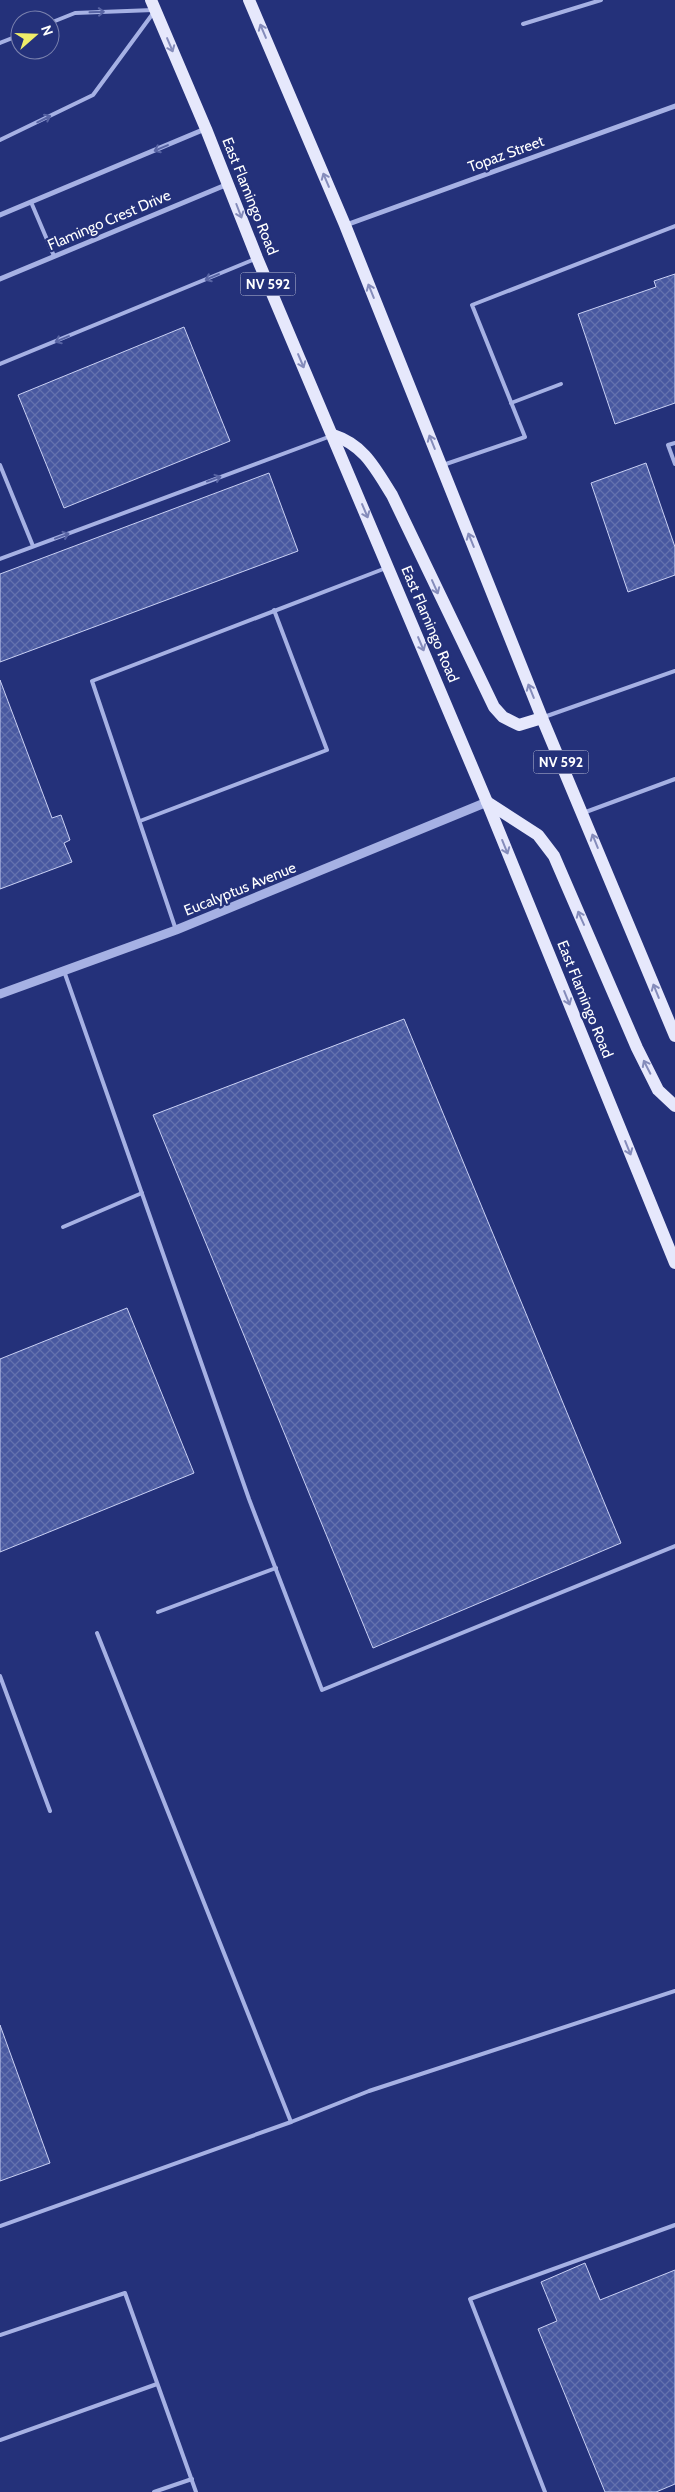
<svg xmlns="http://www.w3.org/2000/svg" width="675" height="2492" font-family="Cabin,sans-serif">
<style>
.building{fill:url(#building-cross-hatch);stroke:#c9d0f4}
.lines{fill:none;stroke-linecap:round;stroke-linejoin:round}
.service{stroke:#a6b1e4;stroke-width:4}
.minor{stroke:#a6b1e4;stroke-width:5}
.tertiary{stroke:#a6b1e4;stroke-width:9}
.primary{stroke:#e6e8fc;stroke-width:12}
.oneway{stroke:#5864a4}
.oneway2{stroke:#858cbb}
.labels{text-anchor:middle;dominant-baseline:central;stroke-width:4.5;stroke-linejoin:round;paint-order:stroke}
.shield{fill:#24317a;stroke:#bdc1d7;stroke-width:1}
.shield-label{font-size:14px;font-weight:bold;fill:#fff}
.street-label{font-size:15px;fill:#fff;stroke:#24317a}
</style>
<defs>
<pattern id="building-cross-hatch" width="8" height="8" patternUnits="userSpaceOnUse" patternTransform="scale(1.25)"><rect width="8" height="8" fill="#4858a0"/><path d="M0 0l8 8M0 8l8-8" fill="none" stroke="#6371ae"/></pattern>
</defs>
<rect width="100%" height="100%" fill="#24317a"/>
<g class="building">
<polygon points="675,274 675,403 615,424 578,314 656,287 654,281"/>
<polygon points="184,327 230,441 64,508 18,395"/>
<polygon points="646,463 675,547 675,575 628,592 591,483"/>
<polygon points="269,473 298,551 0,662 0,574"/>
<polygon points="0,680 52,818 61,815 70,840 64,843 72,862 0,889"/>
<polygon points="404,1019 621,1543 373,1648 153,1115"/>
<polygon points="127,1308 194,1473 0,1552 0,1359"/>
<polygon points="0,2025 50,2163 0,2181"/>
<polygon points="585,2263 600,2300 675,2270 675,2484 656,2492 605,2492 538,2329 557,2321 541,2282"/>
</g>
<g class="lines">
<g class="service">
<polyline points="50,23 75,13 153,10"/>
<polyline points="523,24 601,0"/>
<polyline points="0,43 20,35"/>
<polyline points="0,140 93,95 154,12"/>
<polyline points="31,202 54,256"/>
<polyline points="0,364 255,259"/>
<polyline points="511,403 561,384"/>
<polyline points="675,443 668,445 675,464"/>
<polyline points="0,465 33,546"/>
<polyline points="443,465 525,437 472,305 675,226"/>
<polyline points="0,559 331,436"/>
<polyline points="544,717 675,671"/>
<polyline points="583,813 675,779"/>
<polyline points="140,821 327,750 274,610"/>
<polyline points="176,930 92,681 386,568"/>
<polyline points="64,971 249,1499 322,1690 675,1546"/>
<polyline points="63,1227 142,1193"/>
<polyline points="158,1612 276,1568"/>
<polyline points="97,1633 291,2122"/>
<polyline points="0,1676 50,1811"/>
<polyline points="0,2226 291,2122 369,2091 675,1991"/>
<polyline points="0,2335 125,2293 196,2492"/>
<polyline points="0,2440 157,2384"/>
<polyline points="154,2492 192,2479"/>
<polyline points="545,2492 470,2299 675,2225"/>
</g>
<g class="minor">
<polyline points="0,215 205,129"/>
<polyline points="346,225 675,106"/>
<polyline points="0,279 228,184"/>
</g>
<polyline class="tertiary" points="0,994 176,930 487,802"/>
<g class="primary">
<polyline points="151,0 206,129 257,258 487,802 675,1263"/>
<polyline points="249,0 345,225 542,718 675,1036"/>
<path d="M333,435C364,445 375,468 392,495L494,707L503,717L519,725L542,718"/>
<polyline points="487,802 538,835 554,856 637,1048 658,1090 675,1106"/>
</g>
</g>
<defs><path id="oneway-shaft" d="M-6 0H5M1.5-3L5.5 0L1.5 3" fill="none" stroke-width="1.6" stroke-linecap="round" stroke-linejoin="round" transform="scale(1.25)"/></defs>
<g class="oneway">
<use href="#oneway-shaft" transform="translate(97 12) rotate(-2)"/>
<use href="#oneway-shaft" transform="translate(44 119) rotate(-26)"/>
<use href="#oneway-shaft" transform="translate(161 148) rotate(157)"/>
<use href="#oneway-shaft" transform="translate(212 277) rotate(157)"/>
<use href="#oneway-shaft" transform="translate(62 339) rotate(157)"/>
<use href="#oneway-shaft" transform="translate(214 479) rotate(-20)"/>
<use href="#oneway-shaft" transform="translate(62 536) rotate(-20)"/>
</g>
<g class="oneway2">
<use href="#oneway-shaft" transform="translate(263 31) rotate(-113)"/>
<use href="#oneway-shaft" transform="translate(170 45) rotate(67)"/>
<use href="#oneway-shaft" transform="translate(326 180) rotate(-113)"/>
<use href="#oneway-shaft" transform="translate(239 211) rotate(69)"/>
<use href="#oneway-shaft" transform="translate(371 291) rotate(-112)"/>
<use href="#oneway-shaft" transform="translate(301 361) rotate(67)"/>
<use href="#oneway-shaft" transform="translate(432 442) rotate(-112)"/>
<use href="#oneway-shaft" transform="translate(365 511) rotate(67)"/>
<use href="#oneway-shaft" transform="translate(471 540) rotate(-112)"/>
<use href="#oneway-shaft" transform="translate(435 587) rotate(66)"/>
<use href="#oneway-shaft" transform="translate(421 644) rotate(67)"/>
<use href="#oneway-shaft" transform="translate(531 691) rotate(-112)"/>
<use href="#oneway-shaft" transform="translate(595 841) rotate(-112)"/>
<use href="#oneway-shaft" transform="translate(505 847) rotate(68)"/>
<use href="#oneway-shaft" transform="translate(581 918) rotate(-114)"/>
<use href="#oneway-shaft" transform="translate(656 991) rotate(-112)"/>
<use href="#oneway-shaft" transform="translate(567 998) rotate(68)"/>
<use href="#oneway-shaft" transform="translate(647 1067) rotate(-117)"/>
<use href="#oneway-shaft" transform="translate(628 1148) rotate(68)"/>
</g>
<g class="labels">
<g class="shield">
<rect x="240.5" y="272.5" width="55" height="23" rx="4"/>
<rect x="533.5" y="750.5" width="55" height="23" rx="4"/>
</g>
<g class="shield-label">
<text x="268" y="284">NV 592</text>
<text x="561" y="762">NV 592</text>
</g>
<g class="street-label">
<text transform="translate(506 154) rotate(-20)">Topaz Street</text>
<text transform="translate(250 196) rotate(68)">East Flamingo Road</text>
<text transform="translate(109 220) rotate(-23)">Flamingo Crest Drive</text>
<text transform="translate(430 624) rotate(67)">East Flamingo Road</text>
<text transform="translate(240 889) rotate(-22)">Eucalyptus Avenue</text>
<text transform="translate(585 999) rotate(68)">East Flamingo Road</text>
</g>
</g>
<g transform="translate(35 35) rotate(70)"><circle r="24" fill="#24317a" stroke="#7c83af"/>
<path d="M0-4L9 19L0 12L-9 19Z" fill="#efed69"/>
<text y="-8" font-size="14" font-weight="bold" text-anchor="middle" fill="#ffffff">N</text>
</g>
</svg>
